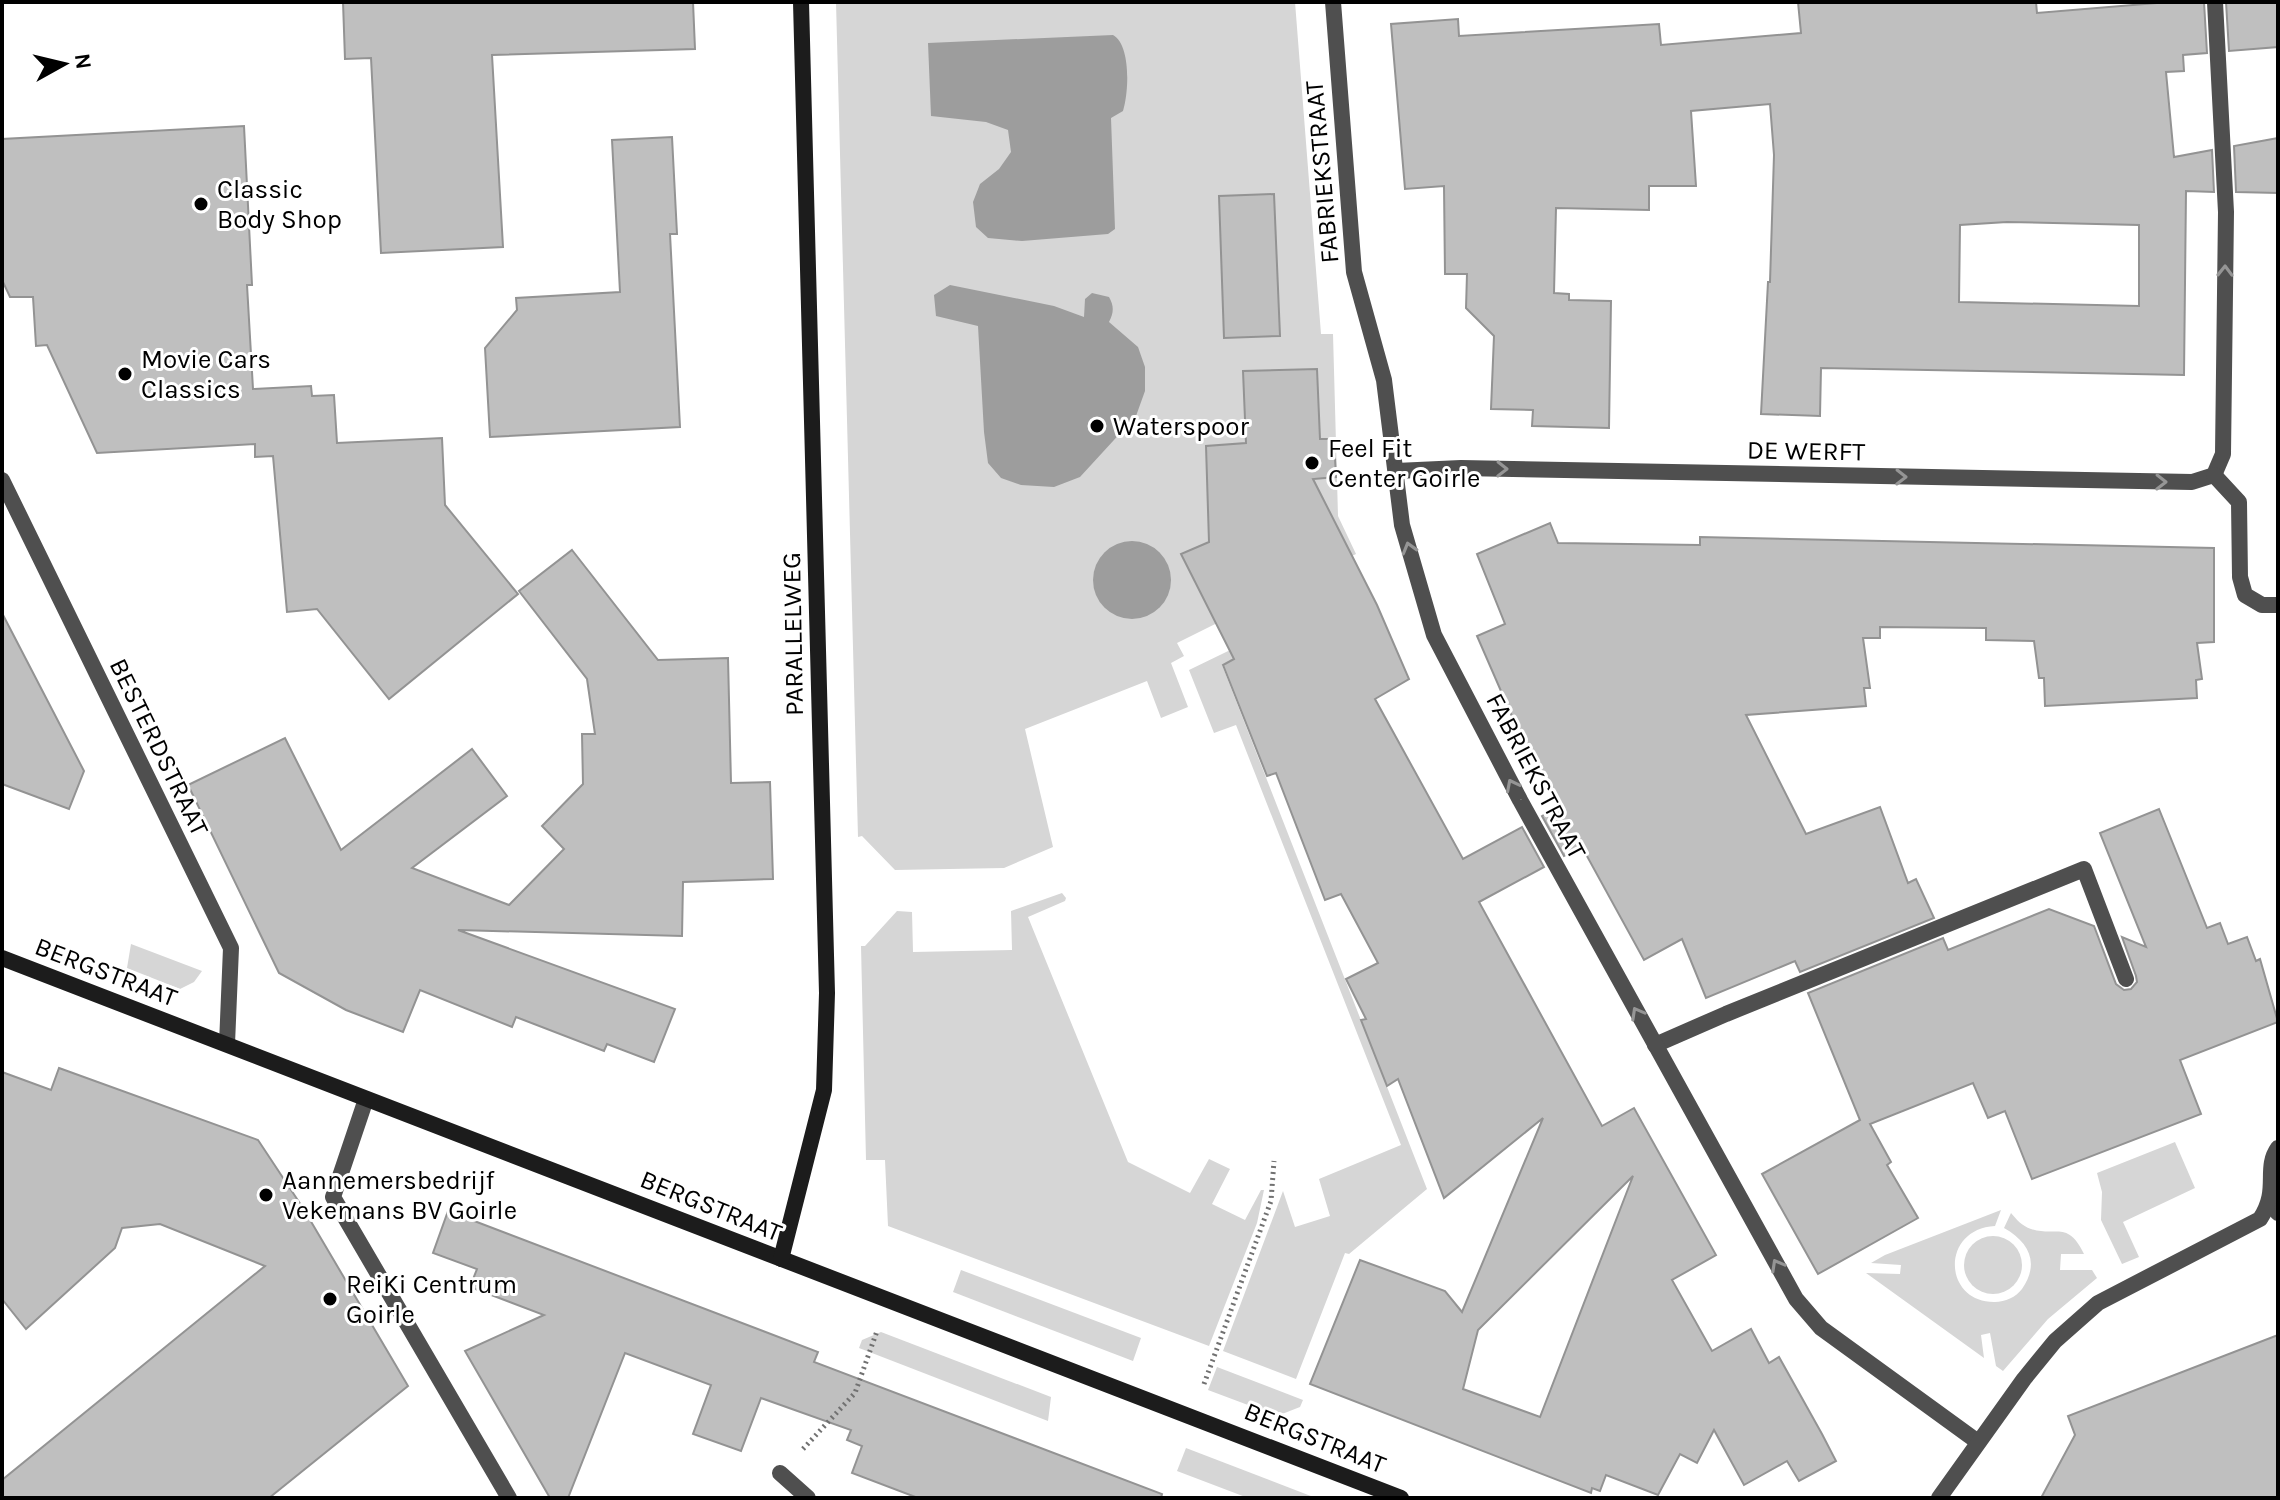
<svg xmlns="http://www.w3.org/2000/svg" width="2280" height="1500" font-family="Karla,sans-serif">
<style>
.green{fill:#d6d6d6}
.water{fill:#9d9d9d}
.building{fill:#bfbfbf;stroke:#939393;stroke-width:2;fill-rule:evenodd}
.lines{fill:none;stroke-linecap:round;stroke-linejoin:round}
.path{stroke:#717171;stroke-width:5;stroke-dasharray:2 4;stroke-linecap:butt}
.lane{stroke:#4f4f4f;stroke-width:16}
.street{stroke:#4f4f4f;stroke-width:16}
.secondary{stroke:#1c1c1c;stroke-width:16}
.oneway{stroke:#959595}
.poi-dot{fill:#000;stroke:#fff;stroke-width:3}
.labels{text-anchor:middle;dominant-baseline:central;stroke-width:6;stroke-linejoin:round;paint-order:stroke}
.street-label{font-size:26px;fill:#000;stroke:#fff}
.poi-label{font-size:26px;fill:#000;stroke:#fff;text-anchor:start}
</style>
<rect width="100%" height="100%" fill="#fff"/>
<g class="green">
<polygon points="836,2 1295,2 1321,334 1333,334 1338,516 1356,554 1177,643 1184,656 1171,663 1188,707 1161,718 1147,681 1025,729 1053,847 1004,868 895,870 862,836 858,837"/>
<polygon points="1290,621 1294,627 1222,665 1427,1189 1349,1254 1345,1253 1296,1379 1223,1351 1283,1191 1295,1227 1330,1216 1319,1179 1401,1145 1236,725 1214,733 1189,670"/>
<polygon points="1062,893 1066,898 1065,901 1028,917 1128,1162 1190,1193 1209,1159 1230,1169 1212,1204 1245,1220 1261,1190 1264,1190 1257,1223 1209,1346 888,1226 885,1160 866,1160 861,946 865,946 897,911 912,912 913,952 1012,950 1011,911"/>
<polygon points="131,944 202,971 194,982 180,989 127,968"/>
<polygon points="2175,1142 2195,1188 2123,1222 2139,1257 2122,1264 2101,1220 2102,1192 2097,1173"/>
<path d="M2001,1210L1995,1226C1940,1229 1943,1303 1995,1302C2005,1302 2016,1297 2022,1289C2040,1263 2029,1242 2004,1228L2011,1213C2016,1219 2022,1226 2031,1229C2056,1237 2068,1220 2084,1254H2061L2060,1270H2092L2097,1278L2048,1319L2003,1371L1996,1366L1990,1333L1981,1335L1984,1358L1866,1273L1900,1274L1901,1265L1871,1263L1885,1255Z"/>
<circle cx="1993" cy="1265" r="29"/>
<polygon points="961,1270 1141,1338 1133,1361 953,1292"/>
<polygon points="881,1332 1051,1397 1048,1421 859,1348 862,1340"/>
<polygon points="1217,1367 1303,1400 1300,1407 1277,1416 1208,1390"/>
<polygon points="1186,1448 1316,1498 1248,1498 1177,1471"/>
</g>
<g class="water">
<path d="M1113,35C1131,45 1129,92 1123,111L1111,118L1115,229L1108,234L1022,241L988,238L976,227L973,202L980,184L999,169L1011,152L1008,130L986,122L931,116L928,43Z"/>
<path d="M950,285L1054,306L1084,317L1085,299L1092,293L1109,297C1114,306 1114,312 1109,322L1138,347L1145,367V391L1136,416L1080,477L1054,487L1021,485L1001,478L988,463L984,432L978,326L936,316L934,295Z"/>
<circle cx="1132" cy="580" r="39"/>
</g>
<g class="building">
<polygon points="343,2 693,2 695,49 492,55 503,247 381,253 371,58 345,59"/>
<path d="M1798,2H2036L2037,13L2169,2H2204L2207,53L2183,55L2184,71L2166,72L2174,157L2212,150L2214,192L2186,191L2184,375L1821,368L1820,416L1761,414L1768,282H1770L1774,155L1770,104L1691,111L1696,186H1649V210L1556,208L1554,293L1569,294V300L1611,301L1609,428L1532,426L1533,410L1491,409L1494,336L1466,308L1467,274H1445L1444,186L1405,189L1391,24L1458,19L1459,36L1659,24L1661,45L1801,33ZM2007,222L2139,225V306L1959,302L1960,225Z"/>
<polygon points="2226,2 2278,2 2278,47 2229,51"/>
<polygon points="244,126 252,285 247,285 253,389 311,386 312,396 334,395 337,443 442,438 445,505 518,594 389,699 317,609 287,612 273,456 255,457 255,444 97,453 47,345 36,346 33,297 10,297 2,280 2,139"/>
<polygon points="672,137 677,234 670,234 680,427 490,437 485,348 517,310 516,298 620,292 612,140"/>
<polygon points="2278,138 2278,193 2236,192 2234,146"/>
<polygon points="1274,194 1280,336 1224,338 1219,196"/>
<path d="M1317,369L1320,439H1334L1336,477L1313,479L1377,605L1409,679L1375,699L1463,859L1522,827L1544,867L1479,902L1602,1126L1634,1108L1716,1255L1672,1280L1712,1351L1751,1329L1769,1363L1779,1357L1822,1434L1836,1461L1799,1481L1787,1461L1744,1485L1714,1430L1697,1463L1680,1454L1658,1495L1606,1475L1600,1491L1592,1488L1591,1493L1310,1384L1360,1260L1445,1291L1462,1312L1543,1118L1444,1198L1398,1079L1387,1086L1361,1020L1366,1019L1346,979L1378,963L1341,894L1325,900L1276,773L1267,776L1223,665L1234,659L1181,554L1209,542L1206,446L1246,443L1243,371ZM1633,1176L1540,1417L1463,1389L1478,1330Z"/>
<polygon points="1550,523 1558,543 1700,545 1700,537 2214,548 2214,642 2197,643 2202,679 2196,680 2197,698 2045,706 2044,678 2039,678 2034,641 1986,640 1986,628 1880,627 1880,638 1863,638 1870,688 1864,688 1866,706 1746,715 1806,834 1880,807 1908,883 1916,879 1934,918 1800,972 1795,961 1706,998 1682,939 1644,960 1582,847 1564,856 1542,816 1559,806 1521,737 1477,636 1505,624 1477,554"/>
<polygon points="572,550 658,660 728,658 731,783 770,782 773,879 683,882 682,936 458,930 675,1009 654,1062 607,1044 604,1051 516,1017 512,1027 420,990 403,1032 346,1010 279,973 188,785 285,738 341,850 472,749 507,796 412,868 509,905 564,849 542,826 583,784 582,734 595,734 587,679 519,591"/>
<polygon points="2,613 84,771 69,809 2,784"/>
<polygon points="2159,809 2207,928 2220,923 2228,944 2247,937 2256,961 2260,959 2278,1022 2180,1060 2201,1114 2032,1179 2005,1111 1988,1118 1973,1083 1870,1124 1891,1162 1887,1165 1918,1218 1818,1274 1762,1174 1860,1120 1808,993 1943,938 1948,950 2049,909 2094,926 2116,984 2124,990 2131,989 2137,982 2136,976 2122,937 2146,947 2100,833"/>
<polygon points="59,1068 258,1140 303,1208 408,1386 269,1498 2,1498 2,1480 265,1266 160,1224 122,1228 115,1248 26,1329 2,1299 2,1072 51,1090"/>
<polygon points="448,1211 818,1352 814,1362 1162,1494 1161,1498 918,1498 852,1473 862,1446 847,1440 851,1430 761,1398 741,1451 693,1434 711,1385 625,1353 568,1498 550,1498 465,1351 544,1315 470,1287 477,1269 433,1253"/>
<polygon points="2278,1335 2278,1498 2041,1498 2075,1435 2068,1416"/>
</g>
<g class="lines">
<g class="path">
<polyline points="1204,1384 1271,1201 1274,1161"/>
<polyline points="803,1449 855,1393 877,1331"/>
</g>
<g class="lane">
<polyline points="1655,1045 1726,1014 2084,869 2126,979"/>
<polyline points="366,1099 333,1197 509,1498"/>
<polyline points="2272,1206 2278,1213"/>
<polyline points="780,1473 808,1498"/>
</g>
<g class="street">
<polyline points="1333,2 1354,272 1384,380 1402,525 1434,635 1520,800 1796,1299 1821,1328 1978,1442"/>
<polyline points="1396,471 1461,468 2192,482 2214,475 2223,454 2226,212 2215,2"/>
<polyline points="2214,475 2239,502 2240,577 2245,595 2262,605 2278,605"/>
<polyline points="2,480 231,948 227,1044"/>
<path d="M1939,1498L2024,1379L2055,1341L2098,1303L2260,1219C2280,1189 2263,1169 2278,1148"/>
</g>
<g class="secondary">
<polyline points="2,958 1401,1498"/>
<polyline points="781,1259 824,1090 827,993 801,2"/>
</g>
</g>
<defs><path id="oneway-chevron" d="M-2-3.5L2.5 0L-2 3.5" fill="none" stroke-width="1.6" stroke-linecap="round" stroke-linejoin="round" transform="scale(2)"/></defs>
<g class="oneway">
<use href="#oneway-chevron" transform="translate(2225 271) rotate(-89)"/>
<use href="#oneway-chevron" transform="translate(1502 469) rotate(1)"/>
<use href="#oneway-chevron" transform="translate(1901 477) rotate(1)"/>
<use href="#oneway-chevron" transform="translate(2161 482) rotate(1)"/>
<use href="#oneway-chevron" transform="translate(1409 548) rotate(-106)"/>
<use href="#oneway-chevron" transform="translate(1512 785) rotate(-117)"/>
<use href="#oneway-chevron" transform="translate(1637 1013) rotate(-119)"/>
<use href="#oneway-chevron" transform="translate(1777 1265) rotate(-119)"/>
</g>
<g class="poi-dot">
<circle cx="201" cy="204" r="8"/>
<circle cx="125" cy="374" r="8"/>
<circle cx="1097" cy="426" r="8"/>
<circle cx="1312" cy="463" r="8"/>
<circle cx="266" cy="1195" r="8"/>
<circle cx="330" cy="1299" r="8"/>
</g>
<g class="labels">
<g class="street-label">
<text transform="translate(1322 172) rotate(-95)">FABRIEKSTRAAT</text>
<text transform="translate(1806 451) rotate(1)">DE WERFT</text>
<text transform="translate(793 634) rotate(-91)">PARALLELWEG</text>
<text transform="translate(159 747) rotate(64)">BESTERDSTRAAT</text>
<text transform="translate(1536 776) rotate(62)">FABRIEKSTRAAT</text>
<text transform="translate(106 972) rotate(21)">BERGSTRAAT</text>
<text transform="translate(711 1206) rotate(22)">BERGSTRAAT</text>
<text transform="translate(1315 1438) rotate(22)">BERGSTRAAT</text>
</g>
<g class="poi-label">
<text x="217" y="189">Classic<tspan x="217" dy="30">Body Shop</tspan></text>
<text x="141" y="359">Movie Cars<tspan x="141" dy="30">Classics</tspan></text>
<text x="1113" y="426">Waterspoor</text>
<text x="1328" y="448">Feel Fit<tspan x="1328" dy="30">Center Goirle</tspan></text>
<text x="282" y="1180">Aannemersbedrijf<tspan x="282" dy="30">Vekemans BV Goirle</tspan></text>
<text x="346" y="1284">ReiKi Centrum<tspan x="346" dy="30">Goirle</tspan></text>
</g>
</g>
<rect width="2280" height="1500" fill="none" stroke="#000000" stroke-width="8"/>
<g transform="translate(64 64) rotate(82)" stroke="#ffffff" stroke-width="6" paint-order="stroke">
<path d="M0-6L14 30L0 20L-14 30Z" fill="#000000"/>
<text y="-12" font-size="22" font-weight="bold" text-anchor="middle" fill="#000000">N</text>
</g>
</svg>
